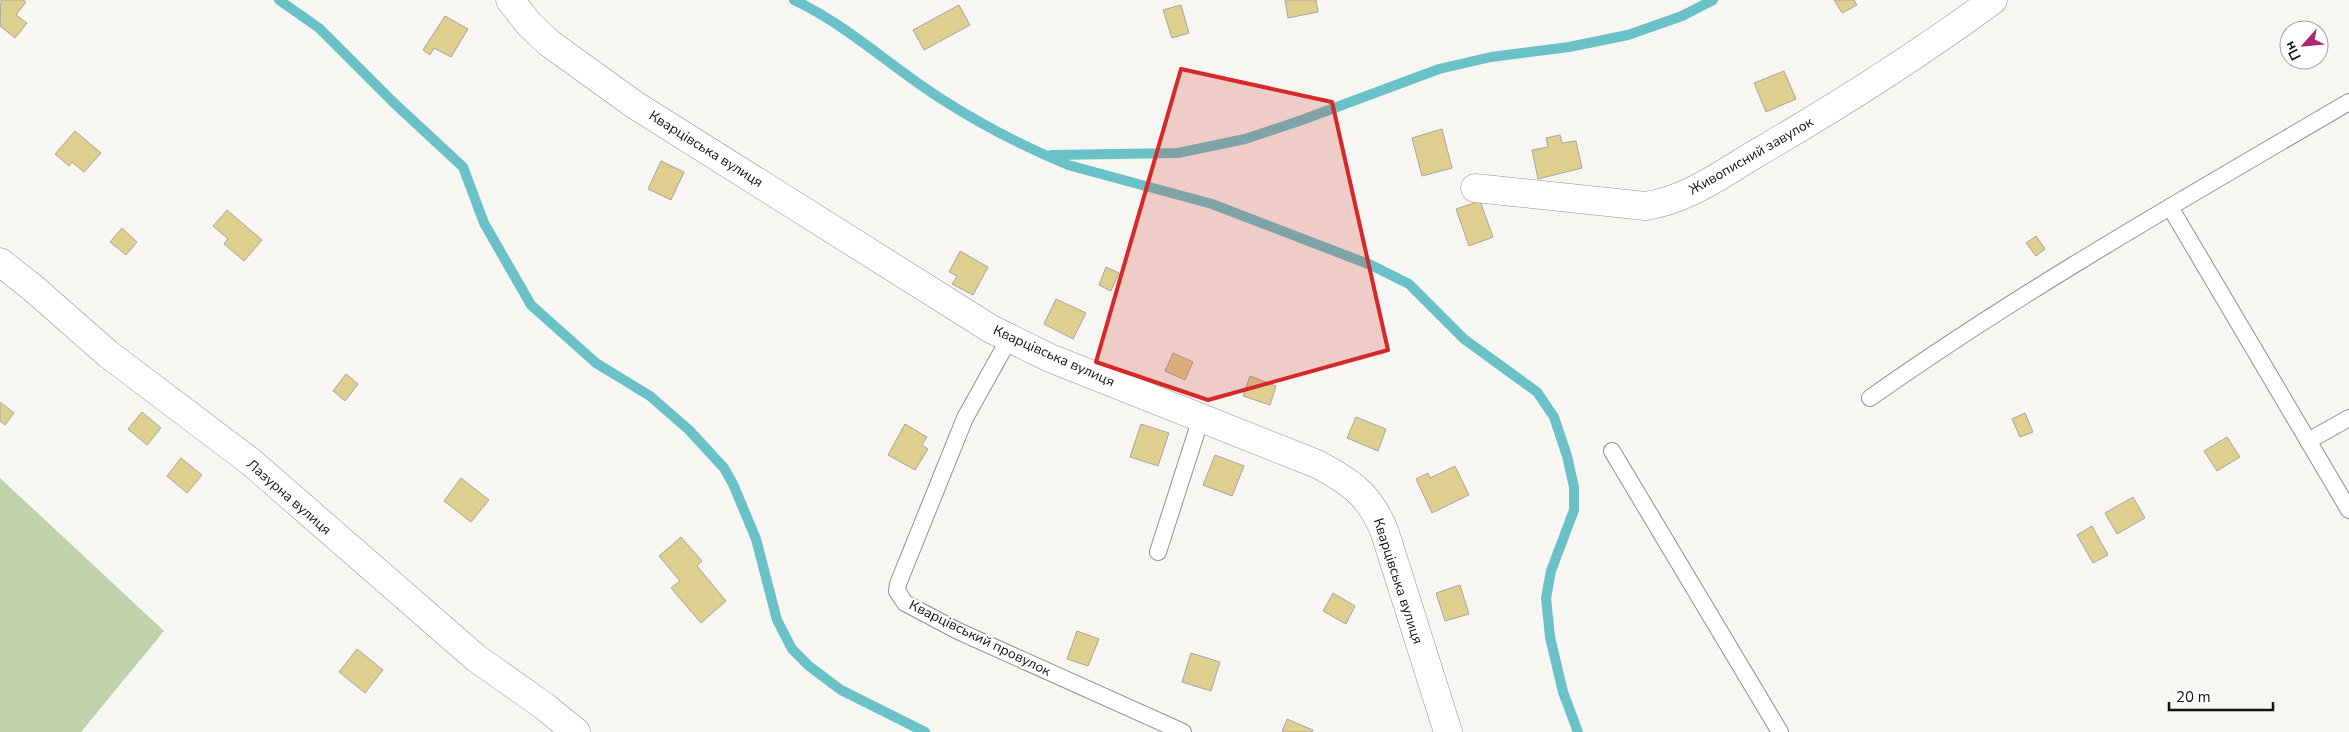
<svg xmlns="http://www.w3.org/2000/svg" width="2349" height="732" font-family="'Nunito Sans',sans-serif">
<style>
.green{fill:#bfd2ab}
.lines{fill:none;stroke-linecap:round;stroke-linejoin:round}
.stream{stroke:#6ac1c7;stroke-width:10}
.building{fill:#decf8f;stroke:#a7a6a3}
.service-casing{stroke:#91918d;stroke-width:18}
.minor-casing{stroke:#91918d;stroke-width:29}
.service{stroke:#fff;stroke-width:16}
.minor{stroke:#fff;stroke-width:28}
.marked{fill:#d62828;fill-opacity:0.2;stroke:#d62828;stroke-width:4;stroke-linejoin:round}
.labels{text-anchor:middle;dominant-baseline:central;stroke-width:4;stroke-linejoin:round;paint-order:stroke}
.street-label{font-size:14px;fill:#121210;stroke:#fff}
</style>
<rect width="100%" height="100%" fill="#f7f6f2"/>
<polygon class="green" points="0,478 164,631 81,732 0,732"/>
<g class="lines">
<g class="stream">
<polyline points="279,0 319,28 393,102 463,167 484,223 531,305 596,363 650,396 689,430 724,468 733,484 756,539 777,620 792,649 809,666 841,690 925,732"/>
<path d="M794,0C849,26 892,68 943,100C982,125 1025,147 1068,165L1212,204L1371,265L1409,284L1464,339L1537,392L1554,417L1567,456L1574,487V510L1551,571L1546,598L1550,637L1563,692L1578,732"/>
<polyline points="1051,155 1178,153 1245,139 1302,120 1439,69 1491,57 1569,47 1628,35 1682,16 1713,0"/>
</g>
</g>
<g class="building">
<polygon points="1,0 23,0 26,2 16,15 27,23 15,38 0,26"/>
<polygon points="1285,0 1316,0 1318,12 1288,18"/>
<polygon points="1834,0 1854,0 1857,5 1842,13"/>
<polygon points="959,5 970,25 924,50 913,30"/>
<polygon points="1181,5 1189,33 1172,38 1163,10"/>
<polygon points="445,16 468,29 451,57 434,48 430,55 423,50"/>
<polygon points="1784,71 1796,99 1766,112 1754,83"/>
<polygon points="1442,129 1452,168 1422,176 1412,138"/>
<polygon points="75,131 101,153 84,172 72,162 69,166 55,154"/>
<polygon points="1560,135 1562,143 1576,141 1582,168 1538,179 1532,150 1548,147 1546,138"/>
<polygon points="661,161 684,172 671,200 648,189"/>
<polygon points="1480,201 1493,237 1469,246 1456,209"/>
<polygon points="227,210 262,240 244,261 224,244 228,239 213,226"/>
<polygon points="122,228 137,242 126,255 110,242"/>
<polygon points="2036,236 2045,249 2036,256 2026,243"/>
<polygon points="960,251 988,267 973,295 952,284 957,276 949,272"/>
<polygon points="1106,267 1119,273 1111,291 1099,285"/>
<polygon points="1056,299 1086,313 1073,339 1044,324"/>
<polygon points="1173,353 1193,362 1185,380 1165,371"/>
<polygon points="346,374 358,384 345,401 333,391"/>
<polygon points="1250,376 1276,386 1270,405 1243,396"/>
<polygon points="0,402 14,413 5,425 0,421"/>
<polygon points="142,412 161,428 147,445 128,429"/>
<polygon points="2025,413 2033,432 2020,437 2012,419"/>
<polygon points="1356,417 1386,429 1378,451 1347,438"/>
<polygon points="905,424 927,437 922,445 928,449 915,470 888,455"/>
<polygon points="1141,424 1169,433 1158,466 1130,457"/>
<polygon points="2227,437 2240,457 2217,471 2204,451"/>
<polygon points="1215,455 1244,466 1232,496 1203,485"/>
<polygon points="181,458 202,475 187,493 167,476"/>
<polygon points="1455,466 1469,495 1432,513 1416,479 1428,473 1430,478"/>
<polygon points="461,478 489,500 471,522 444,501"/>
<polygon points="2133,497 2145,518 2117,534 2105,513"/>
<polygon points="2092,526 2108,555 2093,563 2077,535"/>
<polygon points="681,537 702,561 697,566 726,601 701,623 671,588 680,581 659,556"/>
<polygon points="1460,585 1469,614 1445,621 1436,593"/>
<polygon points="1333,593 1355,606 1346,624 1323,611"/>
<polygon points="1077,631 1099,639 1088,666 1067,659"/>
<polygon points="357,649 383,670 365,693 339,672"/>
<polygon points="1191,653 1220,662 1211,691 1182,682"/>
<polygon points="1287,719 1313,730 1312,732 1282,732"/>
</g>
<g class="lines">
<g class="service-casing">
<g id="service">
<polyline points="2170,207 2349,510"/>
<polyline points="1009,339 965,418 898,584 897,591 905,603 958,631 1183,732"/>
<path d="M1870,398C2023,290 2187,197 2349,102"/>
<polyline points="2308,441 2349,418"/>
<polyline points="1612,451 1780,732"/>
<polyline points="1158,552 1201,418"/>
</g>
</g>
<g class="minor-casing">
<g id="minor">
<path d="M510,0L529,24L549,43L635,105L991,329L1050,358L1317,464C1351,482 1371,496 1385,533L1448,732"/>
<path d="M1475,188L1645,206C1685,201 1722,174 1757,153C1838,106 1917,56 1993,0"/>
<polyline points="0,262 33,288 108,354 251,462 476,658 544,706 576,732"/>
</g>
</g>
<use href="#service" class="service"/>
<use href="#minor" class="minor"/>
</g>
<path class="marked" d="M1181,69L1332,102L1388,350L1208,400L1096,362Z"/>
<g class="labels">
<g class="street-label">
<text transform="translate(706 149) rotate(32)">Кварцівська вулиця</text>
<text transform="translate(1751 156) rotate(-30)">Живописний завулок</text>
<text transform="translate(1054 356) rotate(24)">Кварцівська вулиця</text>
<text transform="translate(289 497) rotate(41)">Лазурна вулиця</text>
<text transform="translate(1398 581) rotate(72)">Кварцівська вулиця</text>
<text transform="translate(980 638) rotate(26)">Кварцівський провулок</text>
</g>
</g>
<g transform="translate(2304 45) rotate(243)"><circle r="24" fill="#ffffff" stroke="#a0a09f"/>
<path d="M0-4L9 19L0 12L-9 19Z" fill="#ac2872"/>
<text y="-8" font-size="14" font-weight="bold" text-anchor="middle" fill="#121210">Пн</text>
</g>
<path d="M2169 702v8h104v-8" fill="none" stroke="#121210" stroke-width="2.5"/>
<text x="2176" y="702" font-size="15" fill="#121210" stroke="#ffffff" stroke-width="4" paint-order="stroke">20 m</text>
</svg>
